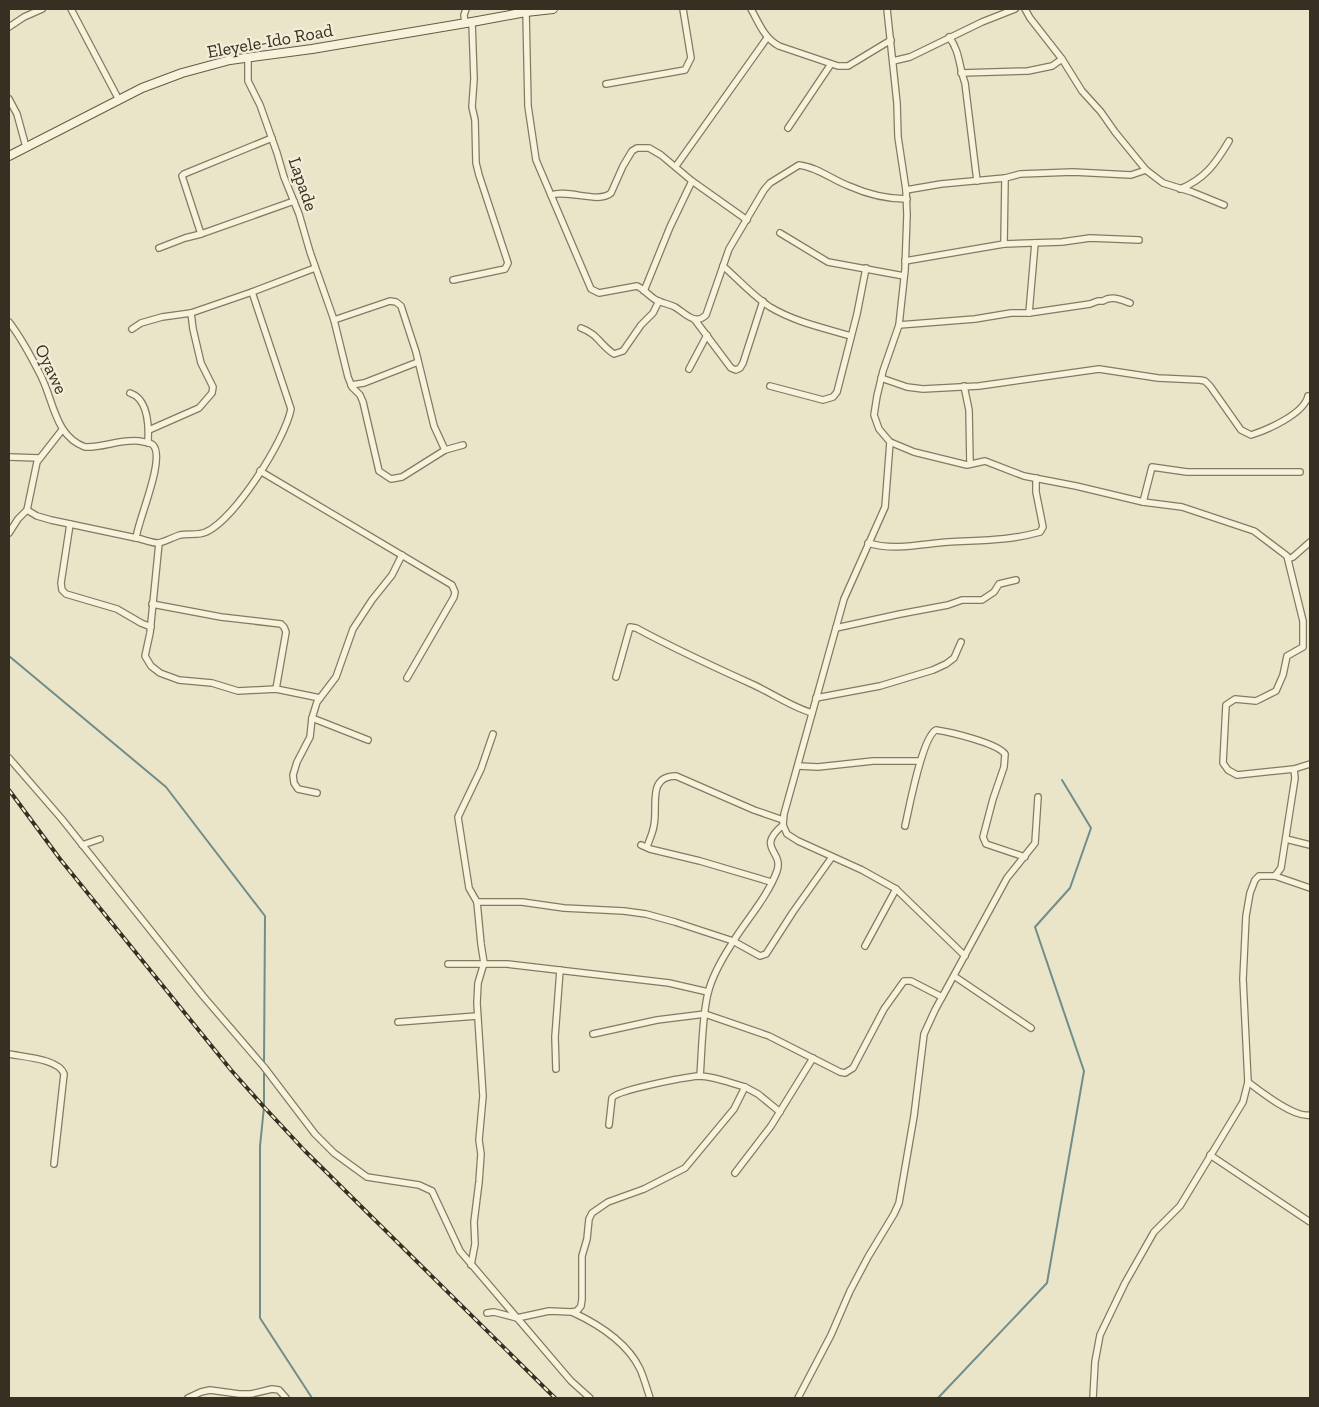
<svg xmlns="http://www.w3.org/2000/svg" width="1319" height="1407" font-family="'Zilla Slab',serif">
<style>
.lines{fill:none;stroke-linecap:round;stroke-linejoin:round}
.stream{stroke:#718d8a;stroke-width:2}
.street-casing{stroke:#857960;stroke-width:8}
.secondary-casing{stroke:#675a43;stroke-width:10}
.street{stroke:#f6f2dc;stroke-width:5.5}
.secondary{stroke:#f6f2dc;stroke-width:8}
.rail-casing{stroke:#372f22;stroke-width:4}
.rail{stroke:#f3eed8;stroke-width:2;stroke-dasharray:5.5;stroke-linecap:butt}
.labels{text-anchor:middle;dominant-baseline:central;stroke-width:4.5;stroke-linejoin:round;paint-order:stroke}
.street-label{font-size:18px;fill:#372f22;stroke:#f3eed8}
</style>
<rect width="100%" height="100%" fill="#eae5c9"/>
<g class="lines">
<g class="stream">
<polyline points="9,656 166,787 265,916 264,1064"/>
<polyline points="264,1071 264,1107 260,1146 260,1318 312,1398"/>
<polyline points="938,1398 1047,1283 1084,1071 1035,927 1070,888 1091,828 1062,780"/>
</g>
<g class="street-casing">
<g id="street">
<polyline points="71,9 119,100"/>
<path d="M751,9C759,23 764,38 779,46L838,66H848L891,40"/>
<polyline points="887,9 897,103 898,137 906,190 907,215 905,270 899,325 883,371 877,396 874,415 879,429 890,442 914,452 967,465 985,461 1024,476 1076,486 1143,502 1182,507 1254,531 1287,556 1303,621 1303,647 1287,656 1283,675 1276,691 1256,701 1235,699 1226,705 1223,763 1228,770 1237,775 1294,769 1295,778 1281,868 1275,876 1259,876 1255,880 1250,893 1246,916 1243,979 1248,1082 1243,1102 1180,1206 1154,1232 1125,1283 1100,1335 1095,1362 1093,1398"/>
<path d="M526,12L528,106L536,160L591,289L599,293L637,286C644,289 649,296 656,300C662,303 669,304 675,307C685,313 695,326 706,315L729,249L764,190L770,183L799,165C817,167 833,180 849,186C867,194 888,199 907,199"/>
<polyline points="465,24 464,15 466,9"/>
<polyline points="9,27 24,17 42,9"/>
<path d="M949,37C960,51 959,67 965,83L977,181"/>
<polyline points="248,57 248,81 260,105 277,153 284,177 299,214 310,252 334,320 348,377 352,387 360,395 363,402 379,471 391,479 402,477 445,450 463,445"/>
<polyline points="1062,59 1082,91 1101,112 1115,132 1146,170 1163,183 1192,192 1224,205"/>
<polyline points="893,61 910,57 982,22 1015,9"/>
<polyline points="961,73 1028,71 1052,66 1062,59 1030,18 1025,9"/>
<polyline points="606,84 685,70 691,58 683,9"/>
<polyline points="9,99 17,114 26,147"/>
<polyline points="788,128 831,64"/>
<polyline points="676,166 767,38"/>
<path d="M1180,189C1205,179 1216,163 1229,141"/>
<polyline points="906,190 941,184 1005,178 1020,174 1073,172 1131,175 1146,170"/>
<path d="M551,195C568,189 599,204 611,193L623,166L632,151L637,148H649L661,155L692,181L747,220"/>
<polyline points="780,233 828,262 904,276"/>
<polyline points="201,234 182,176 184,174 272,138"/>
<polyline points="1004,244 1005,178"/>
<polyline points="159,248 185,238 201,234 294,201"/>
<polyline points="905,261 1004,244 1062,242 1090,238 1139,240"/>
<path d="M723,266C739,280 753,296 770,307C795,322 824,328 851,336"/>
<polyline points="453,280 505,269 508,263 479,175 476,163 475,120 472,107 474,79 472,22"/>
<polyline points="644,291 670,227 692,181"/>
<polyline points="1029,313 1035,243"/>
<polyline points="334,320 390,301 396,302 401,306 416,352 434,426 445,450"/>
<polyline points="695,320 731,368 736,370 740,368 743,363 763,301"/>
<path d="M9,322C22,339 32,358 41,376C54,402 55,436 85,447C103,448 119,439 139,441C143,442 150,442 153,445C166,458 138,520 136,538C143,539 151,543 158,543C165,542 173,537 180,535C188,533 198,536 206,532C235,519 285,440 291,409L252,292L315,268"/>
<path d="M899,325L975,319L1011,313H1029L1090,304L1098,301H1103C1112,295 1121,300 1130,303"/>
<path d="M581,328C598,334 600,345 614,354L623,351L641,325L653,313L659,301"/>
<polyline points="132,329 141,323 162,317 191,313 252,292"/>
<polyline points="689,369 707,335"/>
<path d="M881,378L907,387L923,389L979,386L1099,369L1158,378L1200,380L1205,381L1210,386L1241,430L1251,435C1267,430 1304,414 1308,396"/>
<polyline points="351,385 364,383 418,362"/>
<polyline points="770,386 823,400 833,397 837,392 857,314 866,268"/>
<polyline points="964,386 969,410 970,464"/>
<path d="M130,393C148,399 149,426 148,443"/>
<polyline points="149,430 199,408 212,393 213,387 201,363 193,329 191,313"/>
<polyline points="890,442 885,507 844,599 784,814 783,825 787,834 798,841 862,870 896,889 965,956"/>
<polyline points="9,457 39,458"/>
<polyline points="260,471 452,585 455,592 454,597 407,678"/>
<polyline points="1143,502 1152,467 1187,472 1300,472"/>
<polyline points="27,510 37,516 51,520 136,538"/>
<polyline points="70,524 61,583 62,590 66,594 117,609 141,623 151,627"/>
<polyline points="9,533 18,519 27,510 37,462 62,430"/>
<polyline points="159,543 150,633 145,656 151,666 160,673 179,680 212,683 238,691 276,689 320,698"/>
<path d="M868,543C894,551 922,544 948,542C981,540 1008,541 1040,532L1043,527L1036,492V478"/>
<polyline points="1288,559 1293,557 1310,542"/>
<polyline points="152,604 221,617 281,624 284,627 286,632 276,689"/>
<polyline points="836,628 900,614 948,605 962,600 982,600 994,592 999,584 1016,580"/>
<path d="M616,677L630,627L636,628C675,649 714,667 754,685C773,694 792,707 812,713"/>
<polyline points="816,698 880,686 933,670 946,664 954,658 961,642"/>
<polyline points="312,718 368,740"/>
<polyline points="9,758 61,818 203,996 264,1067 315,1134 334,1153 367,1177 419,1185 432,1191 460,1251 571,1381 590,1398"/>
<polyline points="798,766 818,767 873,761 920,761"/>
<polyline points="1294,769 1310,764"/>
<polyline points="317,793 298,789 294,783 293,775 297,762 310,737 312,718 317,702 336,677 353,629 372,600 392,575 402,555"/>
<path d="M905,826C909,809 922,737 936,730C950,732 997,743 1005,754L1004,767L993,799L983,837L986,844L1025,857"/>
<polyline points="1286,839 1310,845"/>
<polyline points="82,845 100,839"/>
<polyline points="641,845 650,849 700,861 771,882"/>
<path d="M647,847C649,840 653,833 654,825C658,806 647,776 676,776L754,810L783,820"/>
<polyline points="1275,876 1310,888"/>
<polyline points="477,902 522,902 564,908 624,911 646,914 675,922 733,941 760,956 766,954 793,912 832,857"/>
<polyline points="865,946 896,889"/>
<polyline points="448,964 507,964 669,983 708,992"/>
<polyline points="954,976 1031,1028"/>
<polyline points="398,1022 477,1016"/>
<polyline points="593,1034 657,1020 705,1014 769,1036 840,1072 845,1073 853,1068 884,1009 904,981 911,981 942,997"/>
<path d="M9,1054C24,1057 59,1059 64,1074L54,1164"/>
<polyline points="556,1069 555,1037 560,970"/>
<path d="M700,1076C702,1051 702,1017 708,993C712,977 722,959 731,945C746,920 767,898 777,871C784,850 755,849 783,825"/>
<path d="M1248,1082C1261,1092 1294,1118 1310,1115"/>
<polyline points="745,1087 758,1094 780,1112"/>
<polyline points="1210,1155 1310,1222"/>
<polyline points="735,1173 771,1126 813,1058"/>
<polyline points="471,1265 475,1244 474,1222 479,1182 481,1154 479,1140 483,1096 477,1003 478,983 484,963 481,944 477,902 469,888 458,817 481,769 493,734"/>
<path d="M572,1312C598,1324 627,1342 640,1369C644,1378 647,1389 650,1398"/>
<path d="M487,1313L494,1312L517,1318L549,1311L572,1312L577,1311L581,1306L582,1299V1256L587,1239L589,1219L592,1213L608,1202L644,1189L685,1168L734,1109L745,1087C730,1083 713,1076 699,1076C686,1077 617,1090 612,1098L609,1125"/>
<polyline points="188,1398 201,1392 210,1390 239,1394 251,1394 272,1389 279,1390 286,1398"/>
<polyline points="798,1398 831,1335 850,1291 868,1257 894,1214 899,1203 914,1116 924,1034 935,1010 1007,878 1035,843 1038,797"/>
</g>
</g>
<g class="secondary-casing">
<polyline id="secondary" points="9,156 142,88 182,73 230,60 312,49 472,22 526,12 553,9"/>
</g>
<use href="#street" class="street"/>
<use href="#secondary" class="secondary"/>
<g class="rail-casing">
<polyline id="rail" points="9,790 60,859 231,1070 264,1107 305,1151 555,1398"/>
</g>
<use href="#rail" class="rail"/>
</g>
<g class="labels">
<g class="street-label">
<text transform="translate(270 41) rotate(-10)">Eleyele-Ido Road</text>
<text transform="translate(303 184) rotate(71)">Lapade</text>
<text transform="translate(51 369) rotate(65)">Oyawe</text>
</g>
</g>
<rect width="1319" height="1407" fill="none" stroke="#372f22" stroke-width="20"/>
</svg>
